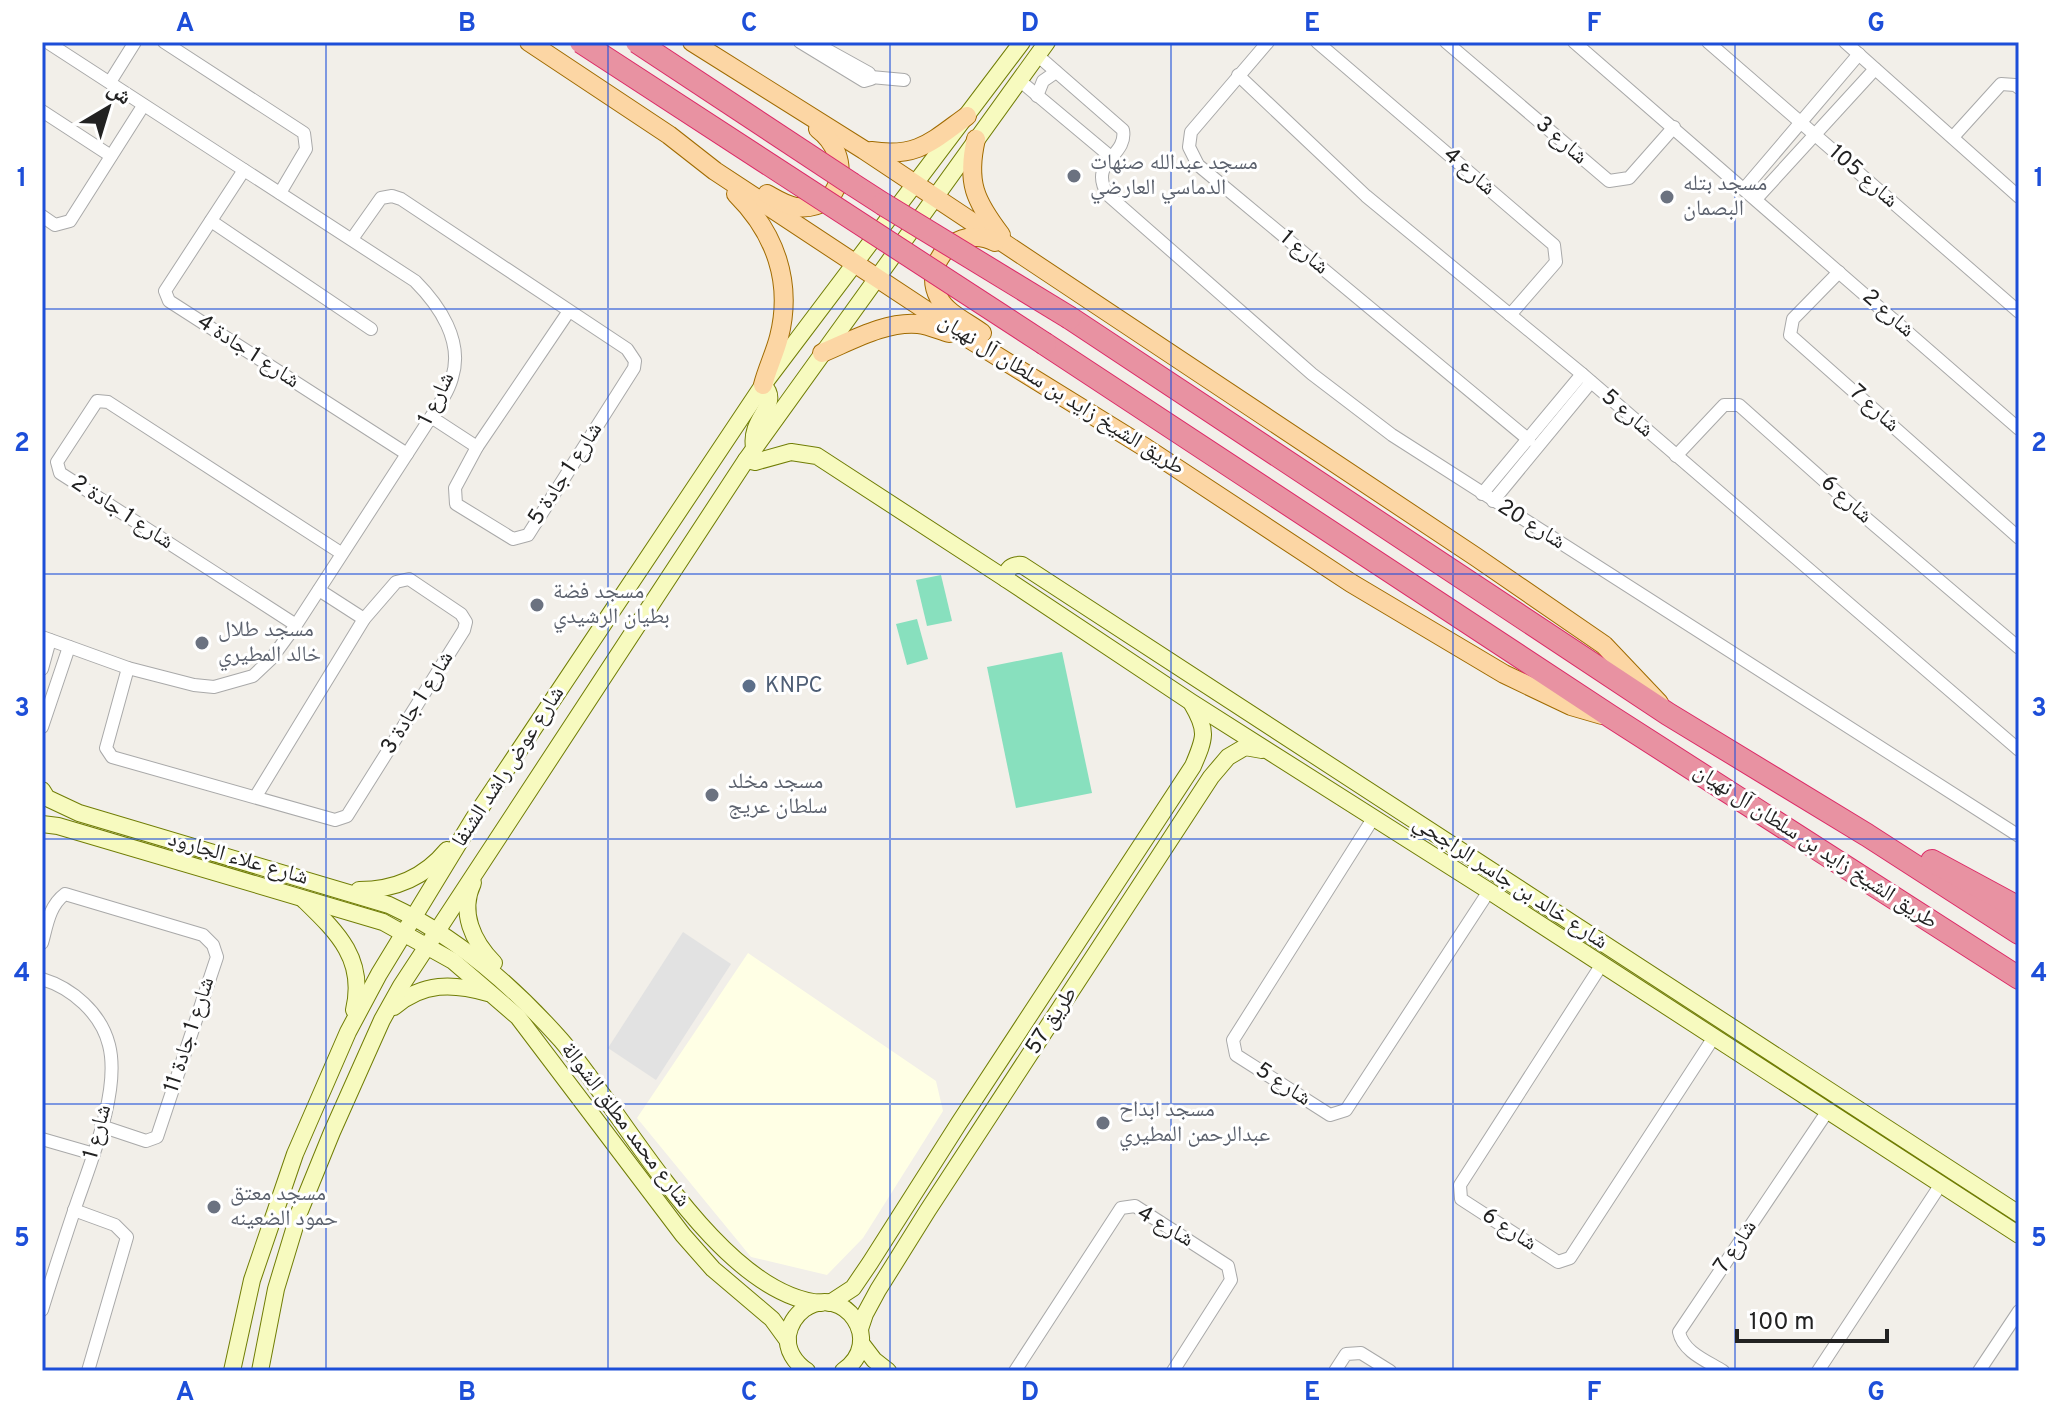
<svg xmlns="http://www.w3.org/2000/svg" width="2061" height="1413" font-family="Overpass,'Noto Naskh Arabic',sans-serif">
<style>
.education{fill:#ffffe5}
.pitch{fill:#88e0be}
.parking{fill:#e2e2e2}
.lines{fill:none;stroke-linecap:round;stroke-linejoin:round}
.street-casing{stroke:#a9a9a9;stroke-width:14}
.secondary-casing{stroke:#707d05;stroke-width:18}
.primary-casing{stroke:#a06b00;stroke-width:20}
.highway-casing{stroke:#dc2a67;stroke-width:24}
.street{stroke:#fff;stroke-width:12}
.secondary{stroke:#f7fabf;stroke-width:16}
.primary{stroke:#fcd6a4;stroke-width:18}
.highway{stroke:#e892a2;stroke-width:22}
.highway-bridge-casing{stroke:#dc2a67;stroke-width:24;stroke-linecap:butt}
.highway-bridge{stroke:#e892a2;stroke-width:22}
.grid{fill:none;stroke:#1d4ed8;stroke-width:2;stroke-opacity:0.55}
.worship-dot{fill:#6b7280;stroke:#fff;stroke-width:3}
.service-dot{fill:#5c6f8a;stroke:#fff;stroke-width:3}
.labels{text-anchor:middle;dominant-baseline:central;stroke-width:6;stroke-linejoin:round;paint-order:stroke}
.street-label{font-size:22px;fill:#222;stroke:#fff}
.worship-label{font-size:22px;fill:#5b616d;stroke:#fff;text-anchor:start}
.service-label{font-size:22px;fill:#4e5e75;stroke:#fff;text-anchor:start}
.neatline{fill:none;stroke:#1d4ed8;stroke-width:3}
.grid-label{font-size:26px;text-anchor:middle;font-weight:bold;fill:#1d4ed8}
</style>
<rect width="100%" height="100%" fill="#f2efe9"/>
<polygon class="education" points="748,953 936,1081 943,1111 863,1238 827,1275 751,1257 637,1118"/>
<g class="pitch">
<polygon points="941,575 952,621 927,626 916,580"/>
<polygon points="917,619 928,659 907,665 896,624"/>
<polygon points="1062,652 1092,793 1016,808 987,667"/>
</g>
<polygon class="parking" points="683,932 731,964 656,1080 608,1048"/>
<g class="lines">
<g class="street-casing">
<g id="street">
<polyline points="164,42 304,133 306,149 280,193"/>
<polyline points="800,42 864,81 871,79 869,73 813,42"/>
<polyline points="1268,42 1191,132 1189,147 1198,165 1529,440"/>
<polyline points="1317,42 1554,245 1556,262 1510,315"/>
<polyline points="1446,42 1609,181 1629,178 1674,127"/>
<polyline points="1574,42 2019,429"/>
<polyline points="1708,42 2019,312"/>
<polyline points="1845,42 2019,197"/>
<path d="M1037,55L1123,130C1128,157 1087,161 1108,195L1312,374L1392,435L2019,836"/>
<polyline points="1238,75 1366,196 1582,374 2019,750"/>
<polyline points="871,77 904,80"/>
<polyline points="1019,80 1111,157"/>
<polyline points="110,82 135,42"/>
<polyline points="1037,96 1043,81 1056,72"/>
<polyline points="42,111 111,156"/>
<polyline points="1953,137 2001,84 2015,85 2019,88"/>
<polyline points="244,170 165,291 169,301 407,454"/>
<polyline points="1744,189 1859,54"/>
<polyline points="1756,199 1875,69"/>
<polyline points="42,216 55,225 70,221 143,106"/>
<polyline points="211,221 371,329"/>
<polyline points="352,239 381,198 392,196 401,199 627,349 635,361 634,368 528,535 513,539 456,504 455,488 477,447 569,311"/>
<polyline points="1839,272 1793,319 1790,335 2019,538"/>
<polyline points="431,417 477,447"/>
<polyline points="1676,456 1724,405 1739,405 1866,518 2019,648"/>
<polyline points="1482,494 1582,374"/>
<polyline points="1493,501 1591,382"/>
<polyline points="319,590 364,619"/>
<polyline points="296,625 60,473 57,462 97,401 108,402 341,553"/>
<path d="M42,637L128,668L194,685L214,687L253,676L271,659L296,625L431,417C439,405 448,392 452,378C464,341 439,305 415,281L47,42"/>
<polyline points="128,668 106,748 112,757 335,820 347,816 464,630 466,622 461,614 409,579 396,582 364,619 256,796"/>
<polyline points="42,669 50,640"/>
<polyline points="42,727 69,647"/>
<polyline points="1374,817 1233,1040 1236,1055 1330,1115 1346,1110 1489,891"/>
<path d="M42,943C47,925 49,906 65,894L203,935L213,945L217,957L157,1137L146,1141L101,1126"/>
<polyline points="1602,964 1460,1185 1461,1199 1558,1262 1570,1258 1714,1037"/>
<path d="M42,979C72,988 101,1013 109,1045C121,1092 89,1166 74,1211C63,1244 52,1277 42,1310"/>
<polyline points="42,1139 94,1154"/>
<polyline points="74,1210 115,1225 127,1237 88,1371"/>
<polyline points="1015,1371 1121,1208 1135,1206 1228,1266 1231,1280 1173,1371"/>
<polyline points="1335,1371 1346,1354 1361,1353 1390,1371"/>
<path d="M1723,1371C1707,1361 1683,1352 1679,1332L1827,1112"/>
<polyline points="1818,1371 1941,1184"/>
<polyline points="1979,1371 2019,1311"/>
</g>
</g>
<g class="secondary-casing">
<g id="secondary">
<path d="M754,447C749,417 783,404 763,385"/>
<polyline points="746,460 755,462 791,452 817,456 1006,579"/>
<path d="M42,790L47,798L79,813L389,905C456,936 512,985 561,1040C624,1113 719,1295 821,1303"/>
<polyline points="42,824 58,826 383,922 453,961 518,1017 683,1235 713,1269 772,1319 788,1341"/>
<path d="M473,883C459,912 473,942 494,963"/>
<path d="M359,890C395,890 424,878 447,850"/>
<path d="M304,900C337,932 366,959 354,1010"/>
<path d="M394,1007C423,982 453,983 488,993"/>
<path d="M2019,1214L1022,565C1012,564 1006,569 1006,579L1191,702L1489,891L2019,1235"/>
<path d="M830,1303L853,1288L870,1263L959,1123L1193,766C1205,738 1208,731 1192,704"/>
<polyline points="860,1329 865,1314 878,1290 928,1210 1211,777 1228,757 1245,747 1262,750"/>
<polyline points="861,1343 874,1360 888,1371"/>
<polyline points="232,1371 252,1280 295,1154 348,1032 379,974 474,818 763,385 1022,42"/>
<polyline points="260,1371 276,1289 299,1213 332,1132 382,1020 401,986 746,460 1047,42"/>
<path d="M807,1371C795,1363 786,1350 788,1335C790,1324 796,1315 804,1309C844,1282 886,1342 843,1371"/>
</g>
</g>
<g class="primary-casing">
<g id="primary">
<polyline points="529,42 669,135 715,171 971,340 1146,448 1351,583 1504,674 1571,706 1602,715"/>
<polyline points="692,42 864,150 1476,557 1604,645 1659,703"/>
<path d="M976,139C966,182 975,201 1001,235"/>
<path d="M871,151C917,158 931,142 967,116"/>
<path d="M736,194C775,233 793,282 779,337C775,353 767,369 763,385"/>
<path d="M767,194C776,199 785,205 796,207C844,213 854,156 818,129"/>
<path d="M982,333C969,323 946,313 939,298C920,262 959,223 995,242"/>
<path d="M822,353C851,341 886,321 918,324C928,325 939,330 949,333"/>
</g>
</g>
<g class="highway-casing">
<g id="highway">
<polyline points="852,184 883,204"/>
<polyline points="1070,318 1668,714 1867,835 2019,933"/>
<polyline points="1045,344 1610,716 2019,978"/>
<polyline points="1932,861 2019,908"/>
</g>
</g>
<use href="#street" class="street"/>
<use href="#secondary" class="secondary"/>
<use href="#primary" class="primary"/>
<use href="#highway" class="highway"/>
<g class="highway-bridge-casing">
<g id="highway-bridge">
<polyline points="581,42 1045,344"/>
<polyline points="637,42 852,184"/>
<polyline points="883,204 1070,318"/>
</g>
</g>
<use href="#highway-bridge" class="highway-bridge"/>
</g>
<path class="grid" d="M326,42V1371M608,42V1371M890,42V1371M1171,42V1371M1453,42V1371M1735,42V1371M42,309H2019M42,574H2019M42,839H2019M42,1104H2019"/>
<g class="worship-dot">
<circle cx="1074" cy="176" r="8"/>
<circle cx="1667" cy="197" r="8"/>
<circle cx="537" cy="605" r="8"/>
<circle cx="202" cy="643" r="8"/>
<circle cx="712" cy="795" r="8"/>
<circle cx="1103" cy="1123" r="8"/>
<circle cx="214" cy="1207" r="8"/>
</g>
<circle class="service-dot" cx="749" cy="686" r="8"/>
<g class="labels">
<g class="street-label">
<text transform="translate(1561 141) rotate(41)">شارع 3</text>
<text transform="translate(1469 172) rotate(41)">شارع 4</text>
<text transform="translate(1863 177) rotate(41)">شارع 105</text>
<text transform="translate(1304 253) rotate(40)">شارع 1</text>
<text transform="translate(1888 314) rotate(41)">شارع 2</text>
<text transform="translate(248 352) rotate(33)">شارع 1 جادة 4</text>
<text transform="translate(1061 395) rotate(32)">طريق الشيخ زايد بن سلطان آل نهيان</text>
<text transform="translate(437 399) rotate(-64)">شارع 1</text>
<text transform="translate(1874 409) rotate(42)">شارع 7</text>
<text transform="translate(1627 414) rotate(41)">شارع 5</text>
<text transform="translate(566 474) rotate(-57)">شارع 1 جادة 5</text>
<text transform="translate(1846 500) rotate(42)">شارع 6</text>
<text transform="translate(122 513) rotate(33)">شارع 1 جادة 2</text>
<text transform="translate(1531 525) rotate(32)">شارع 20</text>
<text transform="translate(418 703) rotate(-58)">شارع 1 جادة 3</text>
<text transform="translate(509 767) rotate(-57)">شارع عوض راشد الشنفا</text>
<text transform="translate(1815 847) rotate(33)">طريق الشيخ زايد بن سلطان آل نهيان</text>
<text transform="translate(238 859) rotate(16)">شارع علاء الجارود</text>
<text transform="translate(1510 883) rotate(33)">شارع خالد بن جاسر الراجحي</text>
<text transform="translate(1052 1021) rotate(-57)">طريق 57</text>
<text transform="translate(190 1035) rotate(-72)">شارع 1 جادة 11</text>
<text transform="translate(1283 1085) rotate(33)">شارع 5</text>
<text transform="translate(625 1125) rotate(53)">شارع محمد مطلق الشوالة</text>
<text transform="translate(98 1132) rotate(-75)">شارع 1</text>
<text transform="translate(1165 1227) rotate(30)">شارع 4</text>
<text transform="translate(1509 1230) rotate(33)">شارع 6</text>
<text transform="translate(1736 1247) rotate(-56)">شارع 7</text>
</g>
<g class="worship-label">
<text x="1090" y="163">مسجد عبدالله صنهات<tspan x="1090" dy="25">الدماسي العارضي</tspan></text>
<text x="1683" y="184">مسجد بتله<tspan x="1683" dy="25">البصمان</tspan></text>
<text x="553" y="592">مسجد فضة<tspan x="553" dy="25">بطيان الرشيدي</tspan></text>
<text x="218" y="630">مسجد طلال<tspan x="218" dy="25">خالد المطيري</tspan></text>
<text x="728" y="782">مسجد مخلد<tspan x="728" dy="25">سلطان عريج</tspan></text>
<text x="1119" y="1110">مسجد ابداح<tspan x="1119" dy="25">عبدالرحمن المطيري</tspan></text>
<text x="230" y="1194">مسجد معتق<tspan x="230" dy="25">حمود الضعينه</tspan></text>
</g>
<g class="service-label">
<text x="765" y="686">KNPC</text>
</g>
</g>
<rect width="2061" height="1413" fill="none" stroke="#ffffff" stroke-width="88"/>
<g transform="translate(108 108) rotate(38)" stroke="#ffffff" stroke-width="6" paint-order="stroke">
<path d="M0-6L14 30L0 20L-14 30Z" fill="#222222"/>
<text y="-12" font-size="22" font-weight="bold" text-anchor="middle" fill="#222222">ش</text>
</g>
<path d="M1737 1329v12h150v-12" fill="none" stroke="#222222" stroke-width="4"/>
<text x="1749" y="1329" font-size="24" fill="#222222" stroke="#ffffff" stroke-width="6" paint-order="stroke">100 m</text>
<rect x="44" y="44" width="1973" height="1325" class="neatline"/>
<g class="grid-label">
<text x="185" y="31">A</text>
<text x="467" y="31">B</text>
<text x="749" y="31">C</text>
<text x="1030" y="31">D</text>
<text x="1312" y="31">E</text>
<text x="1594" y="31">F</text>
<text x="1876" y="31">G</text>
<text x="22" y="186">1</text>
<text x="2039" y="186">1</text>
<text x="22" y="451">2</text>
<text x="2039" y="451">2</text>
<text x="22" y="716">3</text>
<text x="2039" y="716">3</text>
<text x="22" y="981">4</text>
<text x="2039" y="981">4</text>
<text x="22" y="1246">5</text>
<text x="2039" y="1246">5</text>
<text x="185" y="1400">A</text>
<text x="467" y="1400">B</text>
<text x="749" y="1400">C</text>
<text x="1030" y="1400">D</text>
<text x="1312" y="1400">E</text>
<text x="1594" y="1400">F</text>
<text x="1876" y="1400">G</text>
</g>
</svg>
